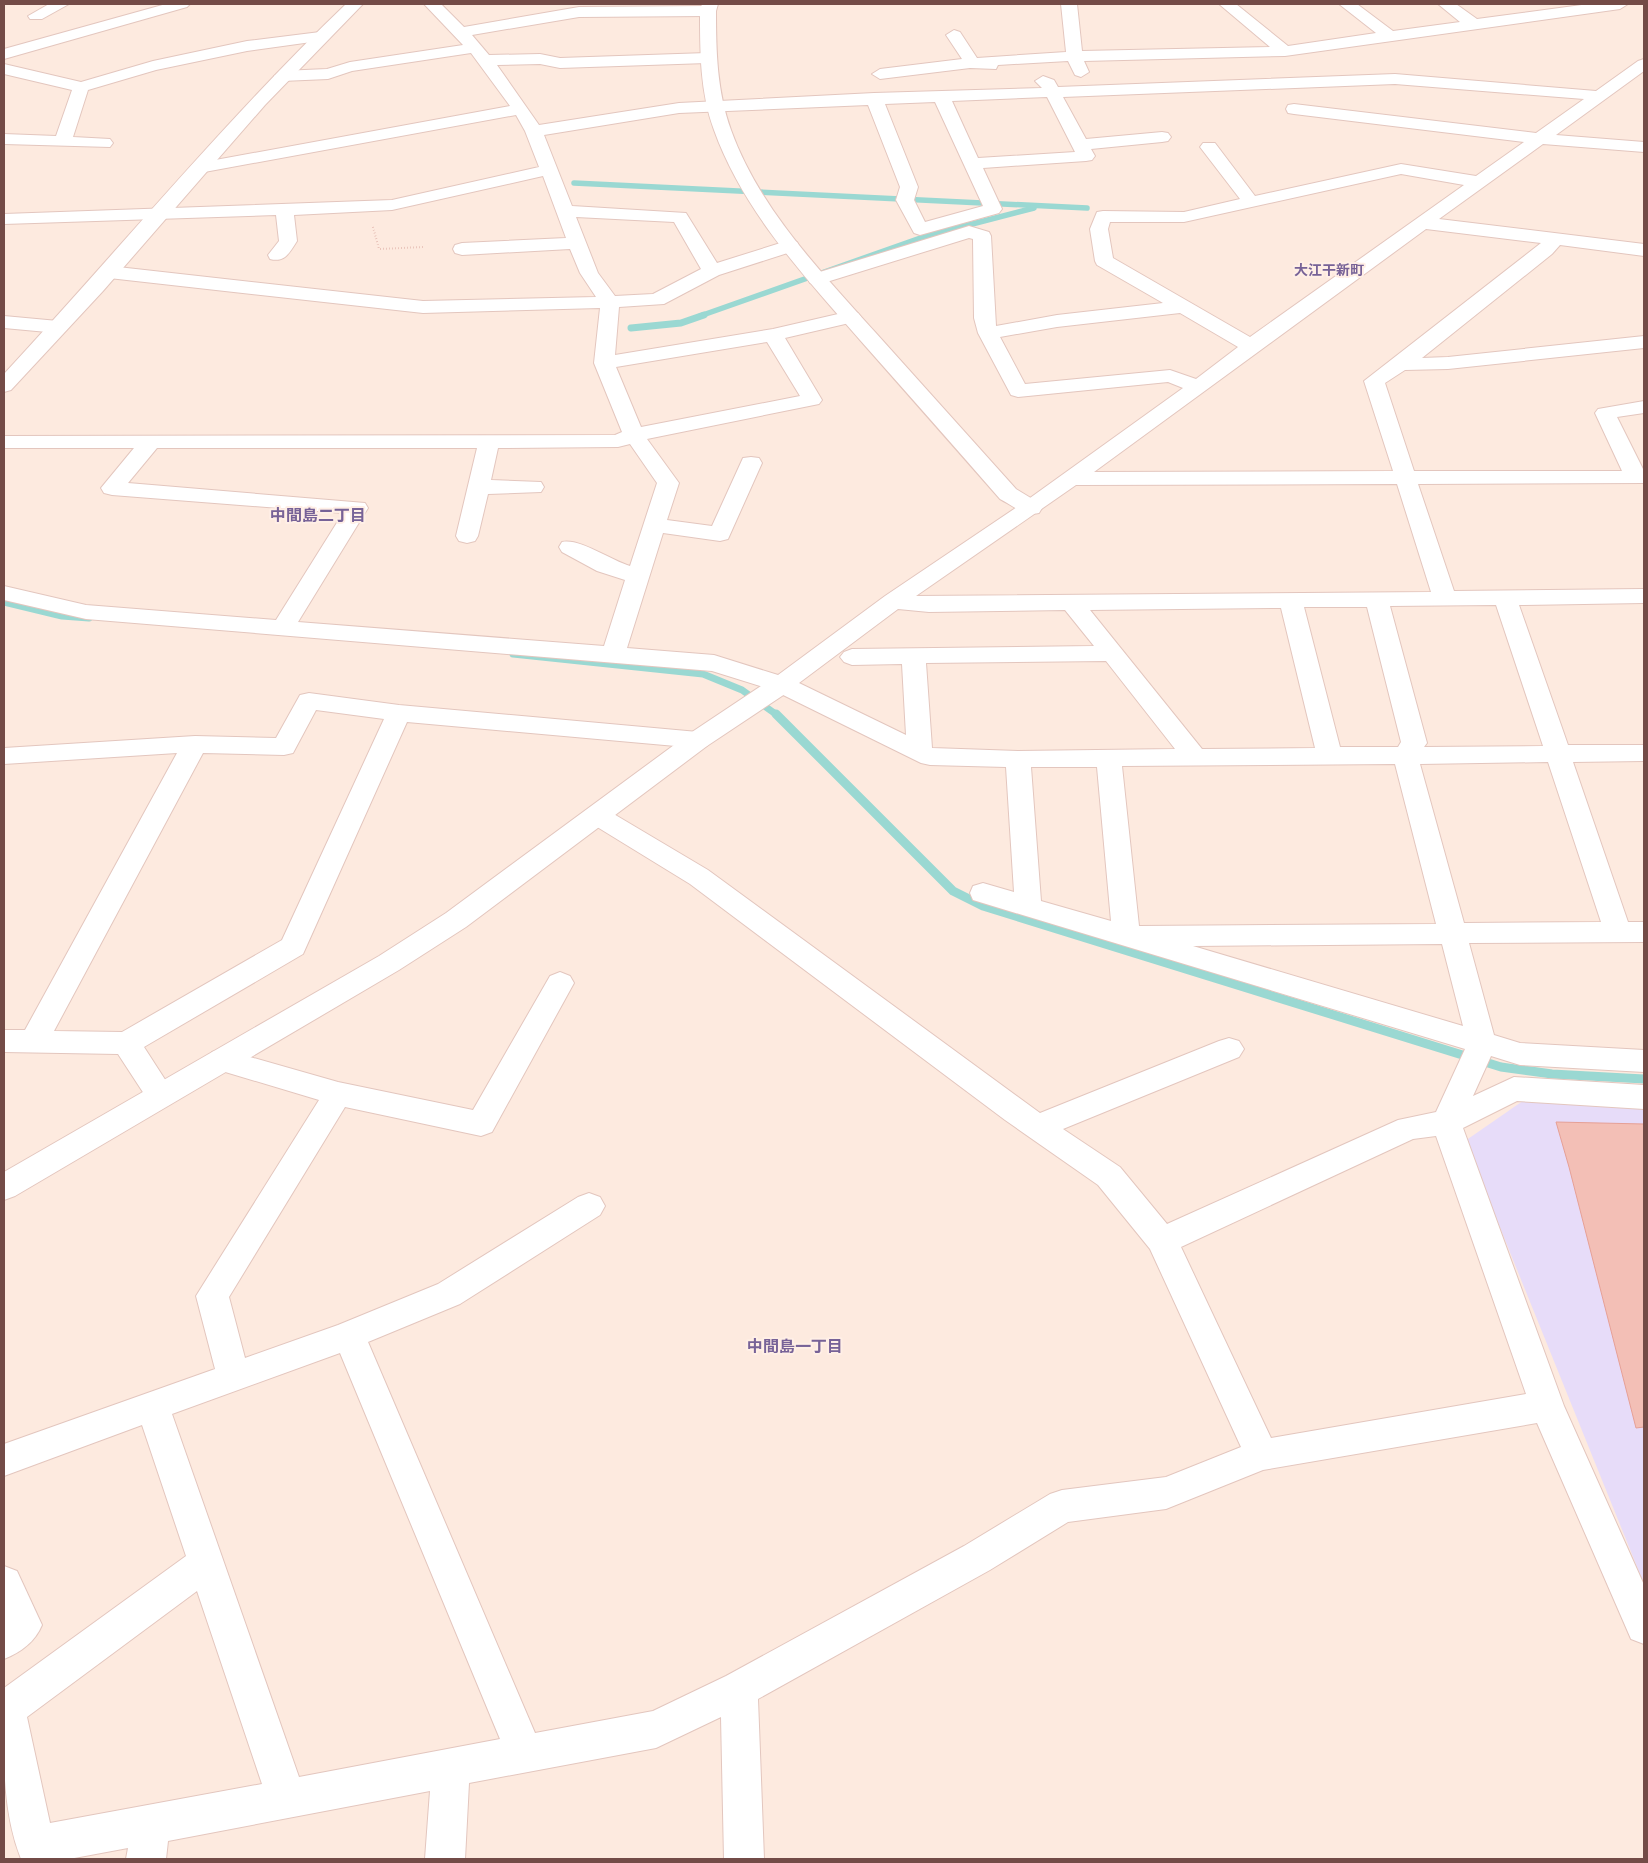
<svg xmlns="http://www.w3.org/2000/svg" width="1648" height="1863" font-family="Commissioner,'Noto Sans JP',sans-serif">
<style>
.education{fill:#e7dcf9}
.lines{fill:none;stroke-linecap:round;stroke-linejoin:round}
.stream-far2{stroke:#9ad8d2;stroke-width:5.5}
.stream-far1{stroke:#9ad8d2;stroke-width:7}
.stream{stroke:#9ad8d2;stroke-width:9}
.building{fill:#f3bfb6;stroke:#e6a096}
.minor-casing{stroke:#e3c6be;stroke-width:2}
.tertiary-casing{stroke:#e3c6be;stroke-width:2}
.path{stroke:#d7a29a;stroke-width:2;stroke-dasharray:0.5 2.5;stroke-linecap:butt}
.minor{fill:#fff;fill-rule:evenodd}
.tertiary{fill:#fff;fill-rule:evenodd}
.labels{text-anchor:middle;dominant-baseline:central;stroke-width:4;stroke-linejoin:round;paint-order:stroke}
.far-neighbourhood-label{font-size:14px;font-weight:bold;fill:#776297;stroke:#ffefe6}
.neighbourhood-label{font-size:16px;font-weight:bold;fill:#776297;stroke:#ffefe6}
</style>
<rect width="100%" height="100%" fill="#fdeadf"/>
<polygon class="education" points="1527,1098 1644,1108 1644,1584 1465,1141"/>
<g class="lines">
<g class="stream-far2">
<polyline points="574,183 1087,208"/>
<polyline points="700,316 926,236 1034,208"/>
</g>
<g class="stream-far1">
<polyline points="631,328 681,323 704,315"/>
<polyline points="4,602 62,616 89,618"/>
<polyline points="513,654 703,674 742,690 777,715"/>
</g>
<polyline class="stream" points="776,714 953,891 983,906 1501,1067 1552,1074 1644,1079"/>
</g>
<polygon class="building" points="1556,1122 1644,1124 1644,1427 1636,1428 1569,1167"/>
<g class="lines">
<g class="minor-casing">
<g id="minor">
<polygon points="49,4 69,4 42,19 30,19 28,16"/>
<polygon points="166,4 190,4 187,7 4,59 4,49"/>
<path d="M424,4H441L464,27L579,7L708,6L716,11L708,16L579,17L472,35L489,55L540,54L560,58L707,53L715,58L707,63L560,68L540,64L497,65L539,125L679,103L874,93L1042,88L1035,81L1043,76L1054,80L1058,87L1395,74L1596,91L1638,61L1644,59V71L1556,135L1644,142V152L1543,144L1439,219L1644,244V256L1560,245L1552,254L1422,358L1448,357L1644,336V348L1448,369L1405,370L1385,383L1414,471H1622L1595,413L1598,409L1644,401V413L1617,417L1644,471V483L1418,484L1454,591L1644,589V603L1519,605L1568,745H1644V761L1573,762L1628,922H1644V942L1469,943L1494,1035L1520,1043L1644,1050V1072L1520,1065L1491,1056L1473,1096L1514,1077L1644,1085V1109L1517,1101L1463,1128L1564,1406L1644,1585V1644L1631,1639L1537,1423L1263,1470L1166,1509L1068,1522L990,1570L758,1699L764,1859H724L721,1717L656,1748L469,1783L465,1859H425L430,1791L168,1841L166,1859H126L128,1848L69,1859H21C0,1806 4,1745 4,1688L186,1556L142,1425L4,1476V1444L215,1369L196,1296L319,1100L212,1068L207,1060L212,1052L222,1049L338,1082L473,1110L550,976L560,972L570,976L574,983L492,1132L481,1136L345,1107L229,1297L245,1358L338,1325L438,1284L578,1197L589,1193L600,1197L605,1206L600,1215L460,1304L368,1342L535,1733L653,1711L726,1676L964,1546L1050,1494L1062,1490L1166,1477L1241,1447L1150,1249L1098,1185L1005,1120L690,884L589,822L585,816L589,810L598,807L607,810L708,870L1040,1113L1219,1041L1229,1038L1239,1041L1244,1049L1239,1057L1063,1129L1120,1167L1167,1224L1398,1120L1436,1112L1465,1049L973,900L970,893L973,886L983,883L1014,892L1006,767L930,765L921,763L773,690L712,671L86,619L4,600V586L86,605L276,620L343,513L112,495L104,493L101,488L134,448H4V436L615,435L622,432L594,363L600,308L423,313L109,278L102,276L100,272L102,268L109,266L423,301L596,297L580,273L570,249L462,255L455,253L453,249L455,245L462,243L566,238L543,176L392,210L294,215L297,241C290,252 285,263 270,259L268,255L279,241L276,215L4,224V214L392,200L539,167L525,131L516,115L199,173L193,172L190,168L193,164L199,163L510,106L471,53L352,71L328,79L282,81L274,76L282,71L327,69L350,62L463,45ZM1395,84L1584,99L1536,133L1294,104L1288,105L1286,109L1288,113L1294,114L1524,142L1476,176L1401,164L1255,196L1215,143H1203L1200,147L1240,199L1184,212L1103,211L1097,212L1090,229L1095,261L1097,265L1163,303L1057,315L996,326L991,236L989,232L969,226L810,275L808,279L810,283L817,285L969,238L973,239L974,318L978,333L1011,395L1018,397L1168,382L1183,388L1023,503L885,596L778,675L714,655L627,648L663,533L720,541L728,539L762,463L759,458L751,457L743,458L712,526L667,520L679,483L647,439L819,404L822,400L785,338L858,321L861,317L858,313L851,311L773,329L615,355L619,307L664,304L719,275L797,250L799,246L797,242L790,240L717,263L686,213L572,206L544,135L679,113L868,105L900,187L896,200L914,233L920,235L999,213L1002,209L983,168L1086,161L1092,160L1095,156L1091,149L1162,142L1168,141L1171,137L1168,133L1162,132L1086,139L1063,97ZM1047,97L1075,152L978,158L952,101ZM935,102L983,206L925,222L914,200L918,187L885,104ZM1401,174L1464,185L1250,337L1113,258L1108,229L1110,222H1184ZM576,217L674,222L701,269L653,294L615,296L598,273ZM1426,229L1541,243L1364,381L1393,471L1094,472ZM1180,313L1238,347L1196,379L1170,370L1025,384L1000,337L1057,327ZM767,342L800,396L641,427L616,367ZM630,444L657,483L630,566C610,560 580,538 562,542L559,547L562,552L597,571L625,580L604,646L298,622L368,508L365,503L128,483L157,448H477L456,536L459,541L467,543L475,541L478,536L488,494L541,492L544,487L541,482L491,480L498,448L618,447ZM1397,484L1431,592L916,596L1076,485ZM1496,605L1543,746L1424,747L1427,743L1390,606ZM1304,607H1367L1401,742L1398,747H1340ZM1281,608L1315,748L1202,749L1090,610ZM898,609L929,612L1065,610L1094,646L852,649L844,652L840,657L844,662L852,665L902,664L906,735L799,683ZM1106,661L1175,749L1018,751L932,748L926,663ZM1548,762L1601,922L1464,923L1420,764ZM1395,764L1436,924L1139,926L1122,766ZM1031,767H1097L1111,921L1041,901ZM1442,944L1463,1026L1193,946ZM1436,1136L1526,1394L1271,1438L1181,1247L1413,1139ZM340,1353L500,1739L299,1777L172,1414ZM197,1591L262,1784L50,1823L27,1717Z"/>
<polygon points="1061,4 1077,4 1082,51 1270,47 1219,4 1236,4 1288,46 1376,33 1339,4 1357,4 1393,31 1460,22 1438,4 1456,4 1477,19 1589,4 1628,4 1620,9 1285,56 1084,61 1089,72 1081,77 1075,75 1068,61 998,65 996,69 970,68 880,79 872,74 880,69 962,59 946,35 954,30 960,32 977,58 1066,52"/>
<polygon points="320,32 326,34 328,37 326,40 247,51 156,70 88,90 73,137 110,139 113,143 110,147 4,144 4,134 56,136 72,90 4,74 4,64 81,82 153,61 247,41"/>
<polygon points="4,316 58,321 65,323 68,327 65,331 58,333 4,328"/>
<path d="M309,693L399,705L698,732L707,734L711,740L707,746L698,748L407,722L303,954L144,1047L175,1095L170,1103L160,1107L150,1103L118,1054L4,1052V1030H25L177,753L4,764V748L195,736L276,738L300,695ZM316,710L384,719L282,940L122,1032L54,1031L203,753L284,755L293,753Z"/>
<path d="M4,1566L17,1571L42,1625C35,1642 21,1652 4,1659Z"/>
</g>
</g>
<g class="tertiary-casing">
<g id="tertiary">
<path d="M346,4H363L265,105L103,291L11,390L4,392V374C118,251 225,120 346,4Z"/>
<path d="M702,4H718L716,11C716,52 717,91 731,130C759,208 820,271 875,332C922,384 969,437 1016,489L1039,503L1042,508L1039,513C1024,516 1013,506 1000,499C954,446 907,393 860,340C805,277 743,211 714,130C700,92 700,52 700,11Z"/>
<polygon points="782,676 791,678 794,684 791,690 707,746 466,927 399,970 15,1196 4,1200 4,1172 379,956 446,913 689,734 773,678"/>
</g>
</g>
<polyline class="path" points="373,227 379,249 424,247"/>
<use href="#minor" class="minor"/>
<use href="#tertiary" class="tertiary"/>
</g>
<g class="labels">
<g class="far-neighbourhood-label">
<text x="1329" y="269">大江干新町</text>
</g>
<g class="neighbourhood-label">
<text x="318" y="514">中間島二丁目</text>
<text x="795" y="1345">中間島一丁目</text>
</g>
</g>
<rect width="1648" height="1863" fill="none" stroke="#734b47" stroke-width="10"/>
</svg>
